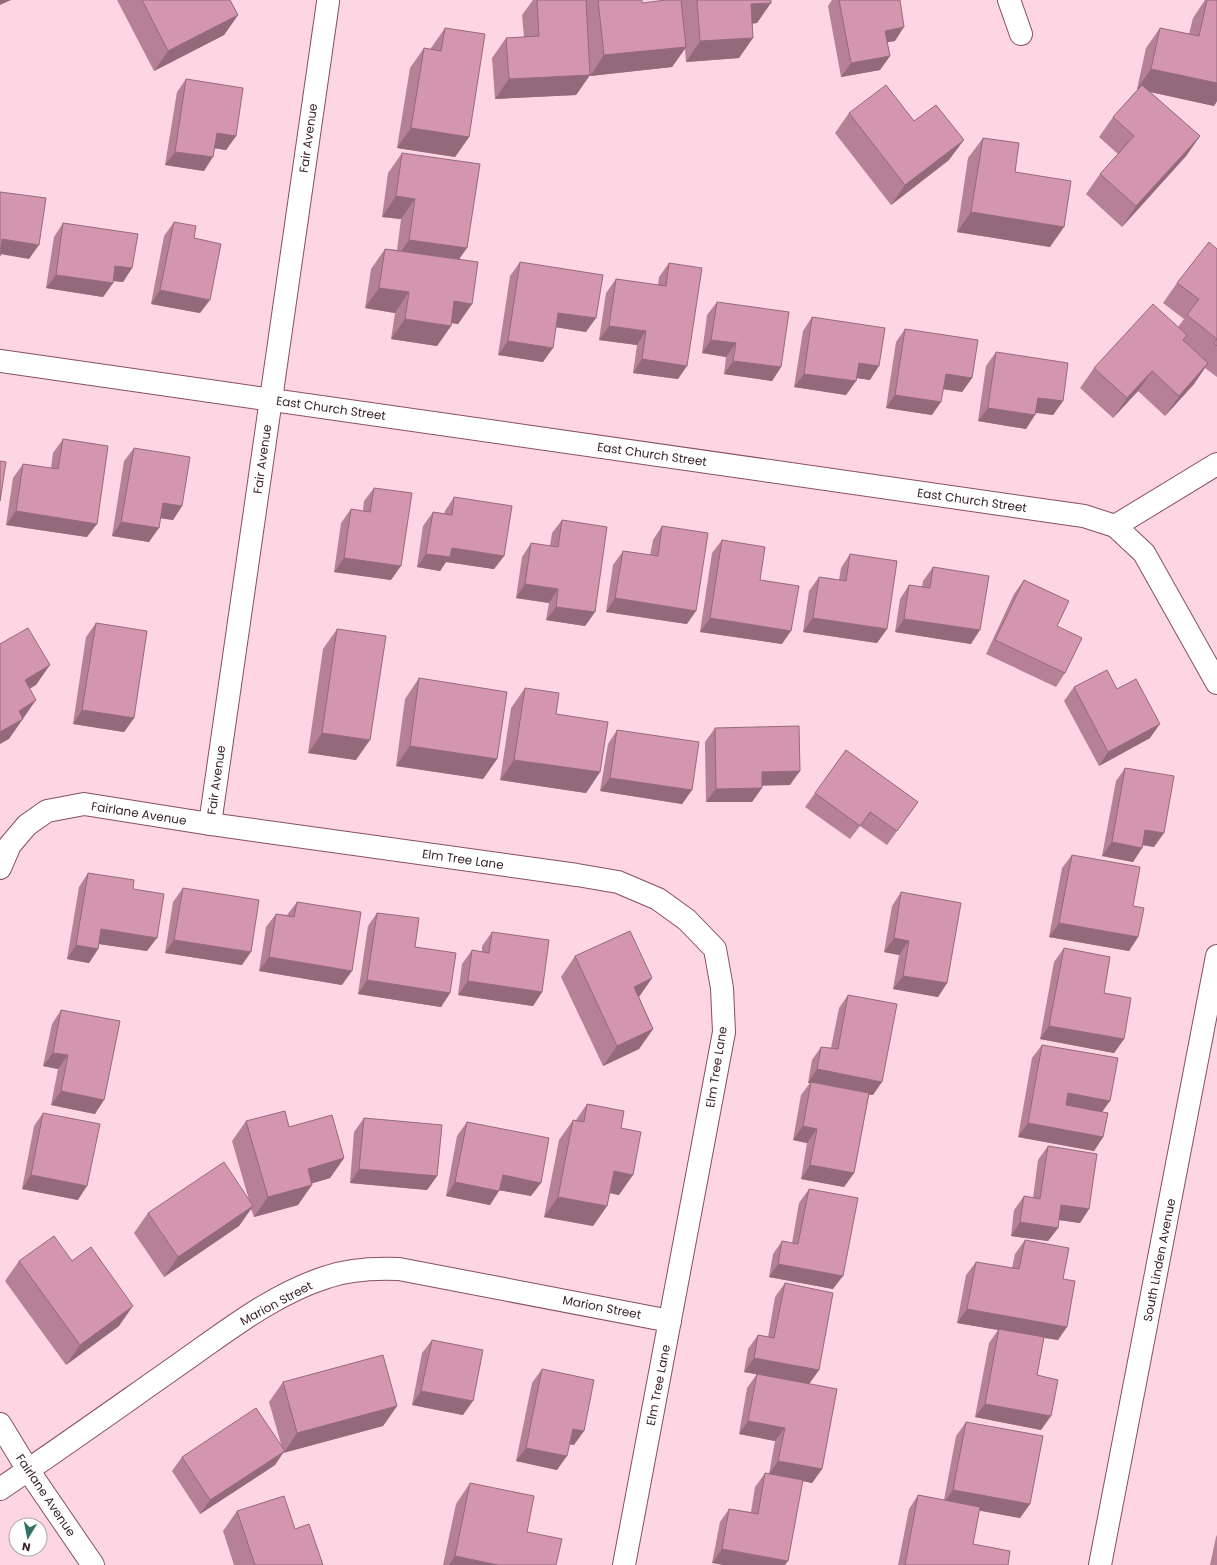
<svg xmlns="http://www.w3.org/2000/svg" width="1217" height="1565" font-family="Poppins,sans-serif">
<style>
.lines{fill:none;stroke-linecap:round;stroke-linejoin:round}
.street-casing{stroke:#864e65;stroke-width:24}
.street{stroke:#fff;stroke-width:22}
.wall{fill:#b68196}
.shaded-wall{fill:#94697a}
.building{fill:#d496ae;stroke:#94697a}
.labels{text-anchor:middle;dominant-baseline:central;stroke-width:3;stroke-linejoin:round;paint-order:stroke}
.street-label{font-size:12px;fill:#3b232c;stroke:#fff}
</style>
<rect width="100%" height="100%" fill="#fdd5e3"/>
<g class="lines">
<g class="street-casing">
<g id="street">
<polyline points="1009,0 1021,34"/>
<polyline points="0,361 1084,516 1115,526 1144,553 1217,683"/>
<polyline points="1115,526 1217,464"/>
<polyline points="210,824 328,2"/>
<polyline points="0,868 10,845 27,825 47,811 84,804 210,824 577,875 618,882 658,899 687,920 715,949 722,988 724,1032 624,1565"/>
<polyline points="0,1424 28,1470 93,1565"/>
<path d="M0,1489C61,1448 121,1405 181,1363C227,1331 273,1294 327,1277C350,1269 375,1268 399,1269L670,1321"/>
<polyline points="1100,1565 1217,956"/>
</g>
</g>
<use href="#street" class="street"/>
</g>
<g class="wall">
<polygon points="117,0 230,0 238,15 224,35 154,71"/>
<polygon points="533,0 642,0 642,3 682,14 681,0 771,0 757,23 752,24 739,58 686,62 685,49 672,67 590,76 590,75 576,95 495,99 492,58 506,38 524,37 522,15"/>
<polygon points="832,0 839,0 895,41 887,42 890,56 880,70 841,77 828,6"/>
<polygon points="1205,0 1217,0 1217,101 1214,106 1150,92 1200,136 1186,156 1122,227 1086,194 1100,174 1118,154 1099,137 1113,117 1138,89 1137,89 1146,48 1160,28 1189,34 1193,18"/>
<polygon points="445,28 469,137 455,157 397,148 410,68 424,48 431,50 431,48"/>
<polygon points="186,79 236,136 226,150 215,148 204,171 165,165 177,92"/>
<polygon points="849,113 914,121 949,160 891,205 835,133"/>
<polygon points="983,138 1015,172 1050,247 957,232 968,158"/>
<polygon points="402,153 460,259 472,304 458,324 451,323 451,326 437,346 391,339 395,313 365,308 371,269 385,249 397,250 401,219 382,217 388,173"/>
<polygon points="174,222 194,238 200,313 151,304 164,236"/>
<polygon points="63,223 132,268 123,282 113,281 113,283 103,297 46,288 54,237"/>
<polygon points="1217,249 1217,377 1205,368 1194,384 1165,416 1138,391 1113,418 1080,388 1094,368 1178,327 1184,319 1163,303 1177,283"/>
<polygon points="520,262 586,332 556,327 543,362 498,355 510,276"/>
<polygon points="669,263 678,379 633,373 637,345 599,340 606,293 616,279 658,285 659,277"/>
<polygon points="717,302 781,367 772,381 724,374 726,357 702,353 707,315"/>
<polygon points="812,317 870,380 857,378 856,381 846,395 794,387 803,331"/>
<polygon points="905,329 972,378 962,392 943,389 932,415 886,408 896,342"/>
<polygon points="996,352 1063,401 1053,415 1036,412 1026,429 978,421 986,366"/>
<polygon points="63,439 87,537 6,525 13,478 23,464 51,468 53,453"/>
<polygon points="134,448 182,506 173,520 160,518 149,542 112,536 124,461"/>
<polygon points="374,488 391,580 334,572 341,523 351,509 363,511 364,501"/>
<polygon points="454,497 504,556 494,569 446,562 440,571 417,567 423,526 433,512 444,514 445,511"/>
<polygon points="562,520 595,612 585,626 546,620 549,603 516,598 522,557 531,543 550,546 552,533"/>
<polygon points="662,526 687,624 606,612 613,565 623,551 650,555 653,540"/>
<polygon points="722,540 760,580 782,644 700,632 712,553"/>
<polygon points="850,554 887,629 877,643 803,632 809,591 819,577 839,580 841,568"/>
<polygon points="933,567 971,644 895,632 900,599 909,585 922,587 923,581"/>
<polygon points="1024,580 1057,626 1065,673 1056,687 986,654 1014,594"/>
<polygon points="96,623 134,718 124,732 73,724 86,637"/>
<polygon points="337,629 356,760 308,753 323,649"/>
<polygon points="419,678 497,759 483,779 396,766 405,699"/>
<polygon points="1074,687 1117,689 1150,738 1099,766 1064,701"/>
<polygon points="525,688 556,714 600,772 586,793 500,780 511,708"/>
<polygon points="715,728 790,785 762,785 752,802 706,802 705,742"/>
<polygon points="617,730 692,790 682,804 600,791 608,744"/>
<polygon points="846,750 918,802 887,845 860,826 850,839 805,807"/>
<polygon points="1125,768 1154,847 1143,845 1142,848 1133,862 1102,856 1116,781"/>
<polygon points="1072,855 1133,906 1138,937 1129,951 1049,937 1062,868"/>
<polygon points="88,873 133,889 147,951 99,944 98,949 89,963 67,959 79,887"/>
<polygon points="183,888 242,965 165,953 173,902"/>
<polygon points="901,892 947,983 938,997 893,989 899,955 884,952 892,906"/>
<polygon points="297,902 342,985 259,971 266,927 276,914 287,915"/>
<polygon points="377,913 415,947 450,993 441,1007 358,994 368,926"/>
<polygon points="492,932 542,992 533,1006 458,995 462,964 472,950 482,952 482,946"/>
<polygon points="1064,948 1104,993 1124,1039 1114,1053 1040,1039 1054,962"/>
<polygon points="575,956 652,978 639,997 653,1029 639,1049 603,1066 561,977"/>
<polygon points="848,995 873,1095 869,1095 854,1173 844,1187 801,1179 807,1143 793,1140 801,1095 810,1083 808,1083 812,1060 821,1047 831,1048 839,1008"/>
<polygon points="61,1010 95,1114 51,1105 58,1069 43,1066 52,1024"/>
<polygon points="1042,1045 1102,1112 1103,1137 1094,1151 1018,1137 1032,1058"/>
<polygon points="587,1104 621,1128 619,1195 610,1193 607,1206 593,1226 544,1217 559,1140 573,1120 576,1120"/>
<polygon points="43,1113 78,1200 22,1189 34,1126"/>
<polygon points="364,1118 437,1176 427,1190 350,1183 354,1132"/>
<polygon points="246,1121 289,1127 344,1158 330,1178 312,1183 298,1205 254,1217 251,1209 239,1226 164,1277 134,1233 148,1213 249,1200 232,1141"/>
<polygon points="467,1122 531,1196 499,1190 490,1205 446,1196 457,1136"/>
<polygon points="1048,1146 1089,1209 1080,1223 1059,1220 1058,1228 1048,1241 1011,1236 1014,1210 1024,1196 1033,1198 1038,1160"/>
<polygon points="809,1189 833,1289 769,1277 773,1254 782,1241 792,1243 799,1203"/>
<polygon points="1025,1240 1063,1279 1058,1340 1044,1338 1037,1375 1041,1430 975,1417 989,1343 998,1330 957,1323 966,1275 976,1262 1012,1268 1015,1254"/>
<polygon points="19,1261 119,1326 66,1365 5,1281"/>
<polygon points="785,1283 819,1370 809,1384 822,1469 812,1483 803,1481 712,1563 720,1522 729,1509 751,1512 755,1487 765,1473 769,1474 775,1441 739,1434 747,1388 757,1374 744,1372 748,1349 758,1335 768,1337 775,1297"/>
<polygon points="432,1340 463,1415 412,1405 422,1353"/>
<polygon points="542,1369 574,1445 569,1444 557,1470 516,1461 532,1383"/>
<polygon points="283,1382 397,1406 383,1426 283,1453 275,1465 200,1514 172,1471 182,1457 281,1444 269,1402"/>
<polygon points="966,1422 1030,1504 1020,1518 979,1510 973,1544 1008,1565 898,1565 909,1509 918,1495 944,1500 956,1436"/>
<polygon points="470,1483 527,1532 556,1565 443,1565 456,1504"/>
<polygon points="237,1511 295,1529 323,1565 234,1565 223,1531"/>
<polygon points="1217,1535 1217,1565 1210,1565 1216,1537"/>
</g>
<g class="shaded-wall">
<polygon points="0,0 11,0 0,5"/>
<polygon points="771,3 757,23 737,24 751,4"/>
<polygon points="238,15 224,35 154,71 168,51"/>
<polygon points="904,27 895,41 876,44 885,31"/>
<polygon points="753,38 739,58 686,62 700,41"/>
<polygon points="686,47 672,67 590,76 604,55"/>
<polygon points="890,56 880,70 841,77 851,63"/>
<polygon points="1151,69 1217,83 1217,101 1214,106 1137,89"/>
<polygon points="590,75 576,95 495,99 509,79"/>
<polygon points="411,128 469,137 455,157 397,148"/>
<polygon points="217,133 236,136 226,150 207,147"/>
<polygon points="1200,136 1186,156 1122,227 1136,206"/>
<polygon points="964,140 949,160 891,205 905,185"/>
<polygon points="175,152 213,157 204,171 165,165"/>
<polygon points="396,196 415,199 401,219 382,217"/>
<polygon points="971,212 1064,227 1050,247 957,232"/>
<polygon points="2,239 39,245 29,259 0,254"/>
<polygon points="409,240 467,248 453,268 395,260"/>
<polygon points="115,266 132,268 123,282 106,280"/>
<polygon points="56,275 113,283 103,297 46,288"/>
<polygon points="379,288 409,292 395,313 365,308"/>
<polygon points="160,290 210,300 200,313 151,304"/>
<polygon points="454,301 472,304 458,324 440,321"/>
<polygon points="558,313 596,318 586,332 548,326"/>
<polygon points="405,319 451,326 437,346 391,339"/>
<polygon points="609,326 646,331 637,345 599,340"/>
<polygon points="711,340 736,343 726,357 702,353"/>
<polygon points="508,341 553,348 543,362 498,355"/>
<polygon points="642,359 687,366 678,379 633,373"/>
<polygon points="733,361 781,367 772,381 724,374"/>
<polygon points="859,363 879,366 870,380 849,377"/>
<polygon points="1208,363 1194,384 1165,416 1179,396"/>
<polygon points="1152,371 1138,391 1113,418 1127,398"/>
<polygon points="804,374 856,381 846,395 794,387"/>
<polygon points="946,374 972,378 962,392 936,388"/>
<polygon points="895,395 941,402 932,415 886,408"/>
<polygon points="1038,398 1063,401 1053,415 1028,412"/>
<polygon points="988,408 1035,415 1026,429 978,421"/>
<polygon points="163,503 182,506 173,520 153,517"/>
<polygon points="16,511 97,524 87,537 6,525"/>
<polygon points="121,522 159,528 149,542 112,536"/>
<polygon points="452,548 504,556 494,569 446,562 440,571 417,567 426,554"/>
<polygon points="344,558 401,566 391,580 334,572"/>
<polygon points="525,584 558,589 549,603 516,598"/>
<polygon points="615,598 696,611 687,624 606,612"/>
<polygon points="556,607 595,612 585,626 546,620"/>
<polygon points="710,618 791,631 782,644 700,632"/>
<polygon points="813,618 887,629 877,643 803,632"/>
<polygon points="904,619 980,630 971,644 895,632"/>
<polygon points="50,665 36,685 11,700 25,680"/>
<polygon points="36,700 9,739 0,744 0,732 19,711"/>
<polygon points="82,710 134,718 124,732 73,724"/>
<polygon points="1160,724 1150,738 1099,766 1108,752"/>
<polygon points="322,733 370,740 356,760 308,753"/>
<polygon points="410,746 497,759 483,779 396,766"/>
<polygon points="514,760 600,772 586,793 500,780"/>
<polygon points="800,771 790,785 752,786 762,772"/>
<polygon points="610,778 692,790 682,804 600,791"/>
<polygon points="762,788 752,802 706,802 716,789"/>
<polygon points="1145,830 1164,833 1154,847 1136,844"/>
<polygon points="1112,842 1142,848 1133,862 1102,856"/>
<polygon points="1059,923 1138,937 1129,951 1049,937"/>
<polygon points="101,929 157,938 147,951 92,943"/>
<polygon points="894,938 909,941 899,955 884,952"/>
<polygon points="174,940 251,952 242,965 165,953"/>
<polygon points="76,945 98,949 89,963 67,959"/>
<polygon points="269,957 352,971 342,985 259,971"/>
<polygon points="903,976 947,983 938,997 893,989"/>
<polygon points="652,978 638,998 634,987"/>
<polygon points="367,980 450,993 441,1007 358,994"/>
<polygon points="468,981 542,992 533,1006 458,995"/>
<polygon points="1049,1026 1124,1039 1114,1053 1040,1039"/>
<polygon points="653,1029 639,1049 603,1066 617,1046"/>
<polygon points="53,1053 68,1055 58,1069 43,1066"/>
<polygon points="817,1069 882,1082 873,1095 811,1083 811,1082 810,1083 808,1083"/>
<polygon points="61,1091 104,1100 95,1114 51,1105"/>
<polygon points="1068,1093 1110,1101 1100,1115 1058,1107"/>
<polygon points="1028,1123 1103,1137 1094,1151 1018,1137"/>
<polygon points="803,1126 817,1129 807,1143 793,1140"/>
<polygon points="344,1158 330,1178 294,1189 308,1169"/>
<polygon points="810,1165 854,1173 844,1187 801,1179"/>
<polygon points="359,1169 437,1176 427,1190 350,1183"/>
<polygon points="614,1171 633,1175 619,1195 600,1191"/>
<polygon points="31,1175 87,1186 78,1200 22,1189"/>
<polygon points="503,1175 541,1183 531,1196 493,1189"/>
<polygon points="455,1182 499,1191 490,1205 446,1196"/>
<polygon points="312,1185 298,1205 254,1217 268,1197"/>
<polygon points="558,1197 607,1206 593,1226 544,1217"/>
<polygon points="1061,1205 1089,1209 1080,1223 1052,1219"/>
<polygon points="253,1206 239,1226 164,1277 178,1257"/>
<polygon points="1020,1222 1058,1228 1048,1241 1011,1236"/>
<polygon points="778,1264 843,1276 833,1289 769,1277"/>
<polygon points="133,1306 119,1326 66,1365 80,1345"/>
<polygon points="967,1309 1067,1327 1058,1340 957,1323"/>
<polygon points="754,1358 819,1370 809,1384 744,1372"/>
<polygon points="421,1391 473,1401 463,1415 412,1405"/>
<polygon points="985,1404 1051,1416 1041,1430 975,1417"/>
<polygon points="397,1406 383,1426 283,1453 275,1465 200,1514 210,1500 285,1451 297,1433"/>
<polygon points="748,1421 785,1428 775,1441 739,1434"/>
<polygon points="573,1429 584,1431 574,1445 563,1443"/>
<polygon points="526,1448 567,1456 557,1470 516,1461"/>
<polygon points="778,1461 822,1469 812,1483 769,1474"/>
<polygon points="953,1490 1030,1504 1020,1518 943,1504"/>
<polygon points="722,1549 788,1561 785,1565 723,1565 712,1563"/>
<polygon points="455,1556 498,1565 449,1565"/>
</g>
<g class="building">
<polygon points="142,0 230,0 238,15 168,51"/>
<polygon points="537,0 586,0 590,75 509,79 506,38 539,36"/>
<polygon points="598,0 642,0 642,3 666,0 681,0 686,47 604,55"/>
<polygon points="697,0 771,0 771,3 751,4 753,38 700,41"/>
<polygon points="839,0 900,0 904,27 885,31 890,56 851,63"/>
<polygon points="1207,0 1217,0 1217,83 1151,69 1160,28 1199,36"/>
<polygon points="445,28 485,34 469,137 411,128 424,48 441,51"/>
<polygon points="186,79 243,88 236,136 217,133 213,157 175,152"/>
<polygon points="886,85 914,121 936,105 964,140 905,185 849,113"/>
<polygon points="1142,85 1200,136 1136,206 1100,174 1134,136 1113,117"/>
<polygon points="983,138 1019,143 1015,172 1071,181 1064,227 971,212"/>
<polygon points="402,153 480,164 467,248 409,240 415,199 396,196"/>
<polygon points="0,192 46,198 39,245 2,239 0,256"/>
<polygon points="174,222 196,226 194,238 221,244 210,300 160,290"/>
<polygon points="63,223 138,234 132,268 115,266 113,283 56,275"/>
<polygon points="1209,242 1217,249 1217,339 1187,315 1199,299 1177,283"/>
<polygon points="385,249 478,262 472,304 454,301 451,326 405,319 409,292 379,288"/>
<polygon points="520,262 603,275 596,318 558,313 553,348 508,341"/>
<polygon points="669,263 702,268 687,366 642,359 646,331 609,326 616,279 666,286"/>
<polygon points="717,302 789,312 781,367 733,361 736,343 711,340"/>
<polygon points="1153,304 1187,335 1183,340 1208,363 1179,396 1152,371 1127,398 1094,368"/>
<polygon points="812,317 885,328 879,366 859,363 856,381 804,374"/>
<polygon points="905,329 978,340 972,378 946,374 941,402 895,395"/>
<polygon points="1217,339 1217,346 1214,343"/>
<polygon points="996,352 1068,363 1063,401 1038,398 1035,415 988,408"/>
<polygon points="63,439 108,446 97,524 16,511 23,464 58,469"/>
<polygon points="134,448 190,457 182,506 163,503 159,528 121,522"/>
<polygon points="0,461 6,462 0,501"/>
<polygon points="374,488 412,493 401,566 344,558 351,509 370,512"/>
<polygon points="454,497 512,506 504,556 452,548 450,557 426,554 433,512 452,515"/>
<polygon points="562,520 607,527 595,612 556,607 558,589 525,584 531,543 558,547"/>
<polygon points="662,526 708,533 696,611 615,598 623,551 658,556"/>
<polygon points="722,540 765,547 760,580 799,586 791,631 710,618"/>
<polygon points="850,554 897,561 887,629 813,618 819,577 846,581"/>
<polygon points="933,567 989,576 980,630 904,619 909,585 930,588"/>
<polygon points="1024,580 1069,601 1057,626 1082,638 1065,673 995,640"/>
<polygon points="96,623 147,631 134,718 82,710"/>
<polygon points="28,628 50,665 25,680 36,700 19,711 23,719 0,732 0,644"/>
<polygon points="337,629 386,636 370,740 322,733"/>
<polygon points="1107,670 1117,689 1136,679 1160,724 1108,752 1074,687"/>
<polygon points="419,678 507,692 497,759 410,746"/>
<polygon points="525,688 559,693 556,714 608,722 600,772 514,760"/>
<polygon points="799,726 800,771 762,772 762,788 716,789 715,728"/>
<polygon points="617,730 699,742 692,790 610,778"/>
<polygon points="846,750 918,802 897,831 870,812 860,826 815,793"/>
<polygon points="1125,768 1174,776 1164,833 1145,830 1142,848 1112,842"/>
<polygon points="1072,855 1140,867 1133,906 1144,908 1138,937 1059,923"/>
<polygon points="88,873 134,880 133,889 164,894 157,938 101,929 98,949 76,945"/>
<polygon points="183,888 259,900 251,952 174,940"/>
<polygon points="901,892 961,903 947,983 903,976 909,941 894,938"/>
<polygon points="297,902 361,912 352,971 269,957 276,914 294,917"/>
<polygon points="377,913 419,918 415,947 456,953 450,993 367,980"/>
<polygon points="630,931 652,978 634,987 653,1029 617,1046 575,956"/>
<polygon points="492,932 549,940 542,992 468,981 472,950 489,953"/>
<polygon points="1064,948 1110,957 1104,993 1131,998 1124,1039 1049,1026"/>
<polygon points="848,995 897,1004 882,1082 817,1069 821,1047 838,1049"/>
<polygon points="61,1010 120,1021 104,1100 61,1091 68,1055 53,1053"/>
<polygon points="1042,1045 1118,1058 1110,1101 1068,1093 1066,1105 1108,1113 1103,1137 1028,1123"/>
<polygon points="811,1082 869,1093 854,1173 810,1165 817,1129 803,1126"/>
<polygon points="587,1104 624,1111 621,1128 641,1132 633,1175 614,1171 607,1206 558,1197 573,1120 584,1122"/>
<polygon points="285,1111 289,1127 332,1115 344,1158 308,1169 312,1185 268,1197 246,1121"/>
<polygon points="43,1113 100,1124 87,1186 31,1175"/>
<polygon points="364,1118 442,1125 437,1176 359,1169"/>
<polygon points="467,1122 549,1138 541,1183 503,1175 499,1191 455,1182"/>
<polygon points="1048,1146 1097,1154 1089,1209 1061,1205 1058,1228 1020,1222 1024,1196 1040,1199"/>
<polygon points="224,1162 253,1206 178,1257 148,1213"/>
<polygon points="809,1189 858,1198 843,1276 778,1264 782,1241 798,1244"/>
<polygon points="54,1236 72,1261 91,1247 133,1306 80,1345 19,1261"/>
<polygon points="1025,1240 1069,1248 1063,1279 1075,1281 1067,1327 967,1309 976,1262 1019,1269"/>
<polygon points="785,1283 833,1293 819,1370 754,1358 758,1335 774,1338"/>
<polygon points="999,1329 1044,1337 1037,1375 1058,1380 1051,1416 985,1404"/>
<polygon points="432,1340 483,1350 473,1401 421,1391"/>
<polygon points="383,1355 397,1406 297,1433 283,1382"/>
<polygon points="542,1369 594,1380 584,1431 573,1429 567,1456 526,1448"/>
<polygon points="757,1374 837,1389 822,1469 778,1461 785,1428 748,1421"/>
<polygon points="256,1408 285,1451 210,1500 182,1457"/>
<polygon points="966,1422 1043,1436 1030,1504 953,1490"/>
<polygon points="765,1473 803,1480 788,1561 722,1549 729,1509 758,1514"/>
<polygon points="470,1483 534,1496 527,1532 562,1539 556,1565 498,1565 455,1556"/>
<polygon points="918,1495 980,1507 973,1544 1010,1551 1008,1565 905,1565"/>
<polygon points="284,1496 295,1529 309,1524 323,1565 255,1565 237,1511"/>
</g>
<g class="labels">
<g class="street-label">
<text transform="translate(308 138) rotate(-82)">Fair Avenue</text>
<text transform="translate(331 408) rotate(8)">East Church Street</text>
<text transform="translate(652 454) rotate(8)">East Church Street</text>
<text transform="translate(262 459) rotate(-82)">Fair Avenue</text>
<text transform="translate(972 500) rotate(8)">East Church Street</text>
<text transform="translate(216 780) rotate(-82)">Fair Avenue</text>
<text transform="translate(139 813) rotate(9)">Fairlane Avenue</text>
<text transform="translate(463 859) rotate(8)">Elm Tree Lane</text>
<text transform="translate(716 1067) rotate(-81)">Elm Tree Lane</text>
<text transform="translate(1159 1260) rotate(-79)">South Linden Avenue</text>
<text transform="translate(276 1303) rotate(-28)">Marion Street</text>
<text transform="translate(602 1307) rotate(11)">Marion Street</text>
<text transform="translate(658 1385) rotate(-79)">Elm Tree Lane</text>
<text transform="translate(46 1495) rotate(56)">Fairlane Avenue</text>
</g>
</g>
<g transform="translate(28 1537) rotate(190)"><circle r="19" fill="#ffffff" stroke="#b1a7ab"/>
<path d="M0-3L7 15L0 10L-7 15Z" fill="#317262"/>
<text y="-6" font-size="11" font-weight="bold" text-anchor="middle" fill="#3b232c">N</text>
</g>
</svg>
